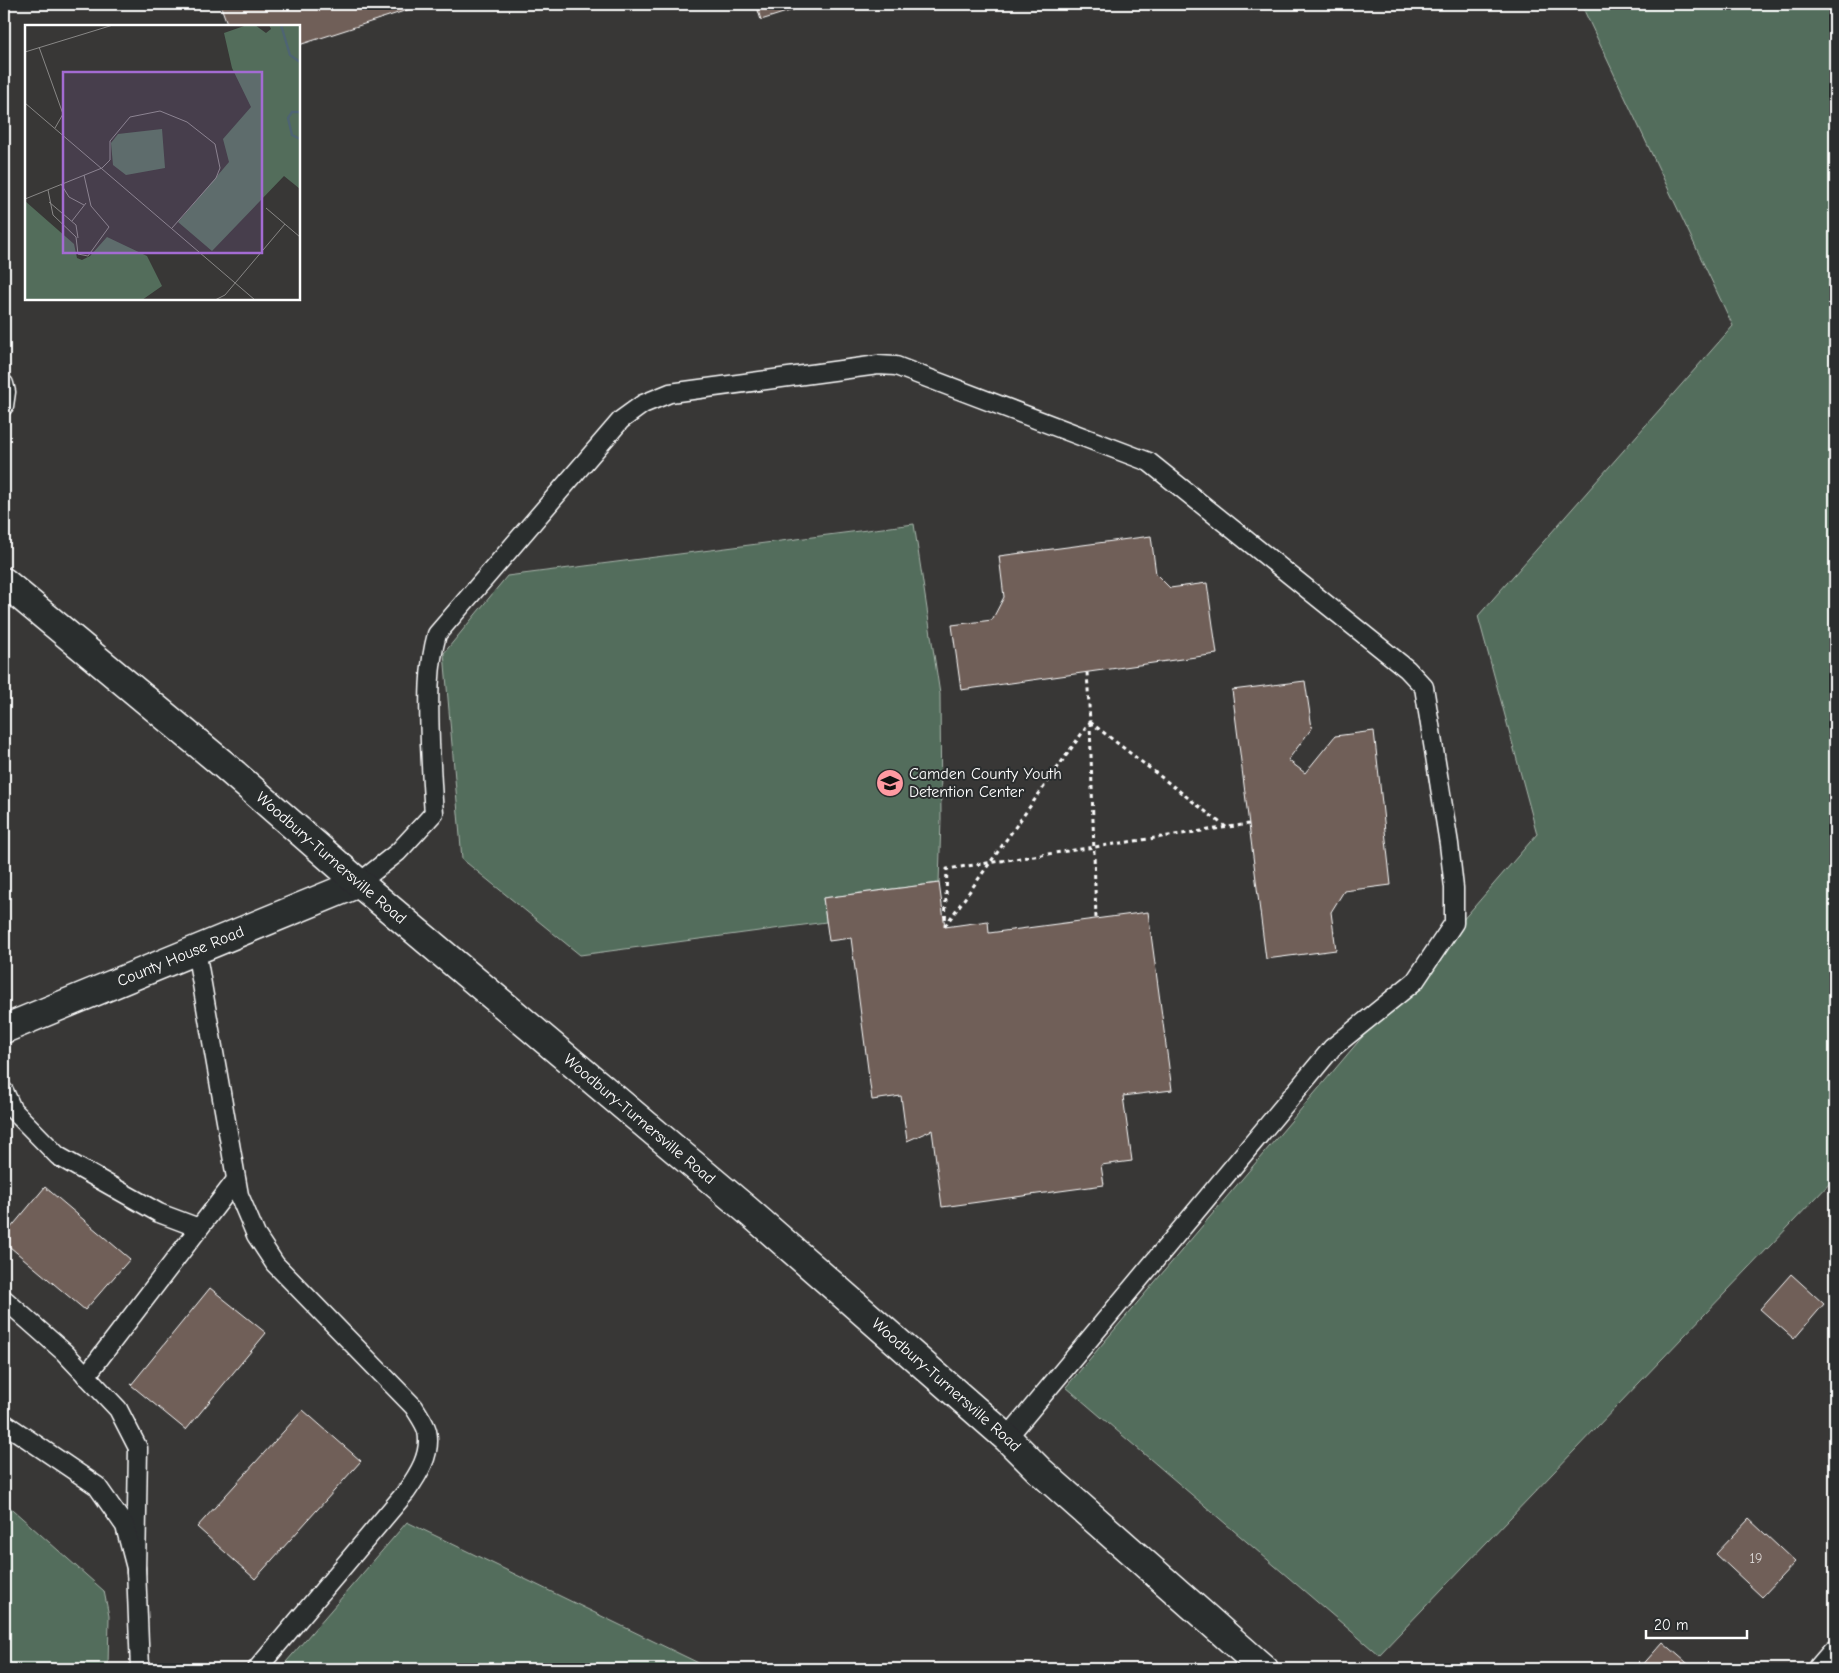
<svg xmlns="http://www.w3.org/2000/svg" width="1839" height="1673" font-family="'Comic Neue',sans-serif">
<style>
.green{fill:#536d5b;stroke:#a9b6ad}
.building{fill:#705f58;stroke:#fff}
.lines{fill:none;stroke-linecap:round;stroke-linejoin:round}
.service-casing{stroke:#fff;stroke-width:21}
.minor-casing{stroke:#fff;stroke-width:31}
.tertiary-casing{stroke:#fff;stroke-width:31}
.secondary-casing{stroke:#fff;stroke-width:31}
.path{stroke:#fff;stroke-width:3;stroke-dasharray:4 4;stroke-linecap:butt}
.service{stroke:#2a2d2e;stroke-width:18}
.minor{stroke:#2a2d2e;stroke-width:28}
.tertiary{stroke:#2a2d2e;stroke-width:28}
.secondary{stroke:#2a2d2e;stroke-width:28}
.labels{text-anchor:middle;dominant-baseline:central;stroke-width:4;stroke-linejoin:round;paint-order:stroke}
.number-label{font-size:14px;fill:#dbd7d5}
.poi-label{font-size:16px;fill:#fff;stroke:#2a2d2e;text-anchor:start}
.street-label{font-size:16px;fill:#fff;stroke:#2a2d2e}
.inset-river{fill:none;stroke:#4e6472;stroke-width:2.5}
.inset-road{fill:none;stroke:#888786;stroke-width:1}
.view{fill:#a36bd2;fill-opacity:0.15;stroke:#a36bd2;stroke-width:2.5}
.inset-edge{fill:none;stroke:#fff;stroke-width:2.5}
</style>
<rect width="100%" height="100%" fill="#383736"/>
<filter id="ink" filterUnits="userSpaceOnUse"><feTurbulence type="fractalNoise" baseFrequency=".02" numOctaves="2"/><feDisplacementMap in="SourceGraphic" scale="10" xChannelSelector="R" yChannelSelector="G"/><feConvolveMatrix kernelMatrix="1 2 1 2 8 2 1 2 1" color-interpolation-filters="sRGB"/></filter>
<g filter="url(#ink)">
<g class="green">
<polygon points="1581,4 1835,4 1835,1178 1379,1655 1066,1387 1374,1023 1537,834 1478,616 1733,326"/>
<polygon points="914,524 940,694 941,819 939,883 823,898 826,922 580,955 462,859 444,653 507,576"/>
<polygon points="4,1502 104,1591 109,1616 108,1669 4,1669"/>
<polygon points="407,1522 711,1669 280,1669"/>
</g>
<g class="building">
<polygon points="220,4 426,4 299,45 299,26 228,26"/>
<polygon points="756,4 809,4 809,5 761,20"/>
<polygon points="1151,536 1156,574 1170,588 1207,583 1217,654 961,690 952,625 992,620 1004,597 999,556"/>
<polygon points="1305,681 1312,728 1288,760 1305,773 1335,736 1374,731 1391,885 1344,891 1331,912 1336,950 1266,959 1232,690"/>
<polygon points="939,883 945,927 988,921 989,933 1148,912 1172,1090 1123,1096 1132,1161 1101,1165 1104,1185 942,1207 932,1130 907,1141 901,1096 872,1100 851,938 829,941 823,898"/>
<polygon points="45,1187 130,1259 85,1310 4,1242 4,1236"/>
<polygon points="1791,1274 1824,1304 1794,1339 1760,1309"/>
<polygon points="210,1288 266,1333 186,1430 131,1385"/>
<polygon points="303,1410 361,1461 255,1579 197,1527"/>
<polygon points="1749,1519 1795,1562 1762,1597 1716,1554"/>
<polygon points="1663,1642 1694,1669 1639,1669"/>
</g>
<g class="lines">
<g class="service-casing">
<g id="service">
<polyline points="4,384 6,392 4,406"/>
<path d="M359,883L398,852L434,813C432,790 431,766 430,743C429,706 427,670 437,634L621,420L643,404L670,393L878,365L896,366L1149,462L1407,669L1424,687L1449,844L1454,888V923L1415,981L1332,1048L1007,1438"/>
<path d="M196,950L239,1195L256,1235L275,1264L414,1407C418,1414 425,1423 427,1431C432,1454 418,1475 406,1492L257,1669"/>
<polyline points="4,1091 12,1109 58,1156 159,1213 199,1228"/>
<polyline points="4,1299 64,1352 118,1409 138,1448 136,1573"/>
<polyline points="86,1376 236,1180"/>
<polyline points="4,1423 97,1486 125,1526 136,1568 140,1669"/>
</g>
</g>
<g class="minor-casing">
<polyline id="minor" points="1823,1669 1835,1655"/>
</g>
<g class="tertiary-casing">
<g id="tertiary">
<path id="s1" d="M4,1029L359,883"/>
</g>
</g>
<g class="secondary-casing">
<g id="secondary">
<path id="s2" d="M4,582L224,765L359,883L747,1210L1007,1438L1039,1470L1264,1669"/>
</g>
</g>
<g class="path">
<polyline points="1090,722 1096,919"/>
<polyline points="1090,722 1227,828"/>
<polyline points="945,926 1090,722 1087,672"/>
<polyline points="945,927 947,869 1249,824"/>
</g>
<use href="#service" class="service"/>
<use href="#minor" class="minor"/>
<use href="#tertiary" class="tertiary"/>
<use href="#secondary" class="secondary"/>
</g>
</g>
<defs>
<g id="school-disc" transform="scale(1.4375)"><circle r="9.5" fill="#ff9aa2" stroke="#2a2d2e"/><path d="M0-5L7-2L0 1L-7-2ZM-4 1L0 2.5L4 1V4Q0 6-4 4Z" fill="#111"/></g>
</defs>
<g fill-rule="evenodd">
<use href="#school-disc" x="890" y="783"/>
</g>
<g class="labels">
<g class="number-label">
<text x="1756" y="1558">19</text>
</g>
<g class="poi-label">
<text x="909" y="774">Camden County Youth<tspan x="909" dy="18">Detention Center</tspan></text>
</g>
<g class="street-label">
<text stroke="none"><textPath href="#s2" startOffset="428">Woodbury-Turnersville Road</textPath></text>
<text stroke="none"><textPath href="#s1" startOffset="191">County House Road</textPath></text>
<text stroke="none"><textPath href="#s2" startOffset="832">Woodbury-Turnersville Road</textPath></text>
<text stroke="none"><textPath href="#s2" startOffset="1238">Woodbury-Turnersville Road</textPath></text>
</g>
</g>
<g transform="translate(25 25)">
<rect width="275" height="275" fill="#383736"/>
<path d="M222,0H230L241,8L246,4L244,0H275V164L259,151L187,226L153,197L204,137L198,114L226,82L207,43L199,8ZM137,104L140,143L101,150L88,140L86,118L93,109ZM0,176L49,219L52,233L57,235L65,231L82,212L122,231L137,261L117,275H0Z" fill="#536d5b"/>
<path class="inset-river" d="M256,0L265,30L275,37M275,87H267L263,93L267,110L275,114"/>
<path class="inset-road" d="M14,22L38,89L30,103M0,27L88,0M0,78L230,275M36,159L44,172L59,180M23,165L28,190L51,212L53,229L63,231L84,202L66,181L59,150M0,174L77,143L85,135V116L105,92L135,86L162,97L190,119L195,143L191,153L147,203M24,177L51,200L53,213M241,183L275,212M47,196L61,178M190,275L200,270L260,199"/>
<path class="view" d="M38,47H237V228H38Z"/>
<rect width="275" height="275" class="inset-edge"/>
</g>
<rect width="1839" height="1673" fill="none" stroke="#2a2d2e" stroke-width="20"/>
<rect x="10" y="10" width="1819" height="1653" fill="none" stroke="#fff" stroke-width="2" filter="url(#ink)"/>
<path d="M1646 1630v8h101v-8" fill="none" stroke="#ffffff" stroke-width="2.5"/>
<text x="1654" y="1630" font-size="15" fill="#ffffff" stroke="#2a2d2e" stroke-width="4" paint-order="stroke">20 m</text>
</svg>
